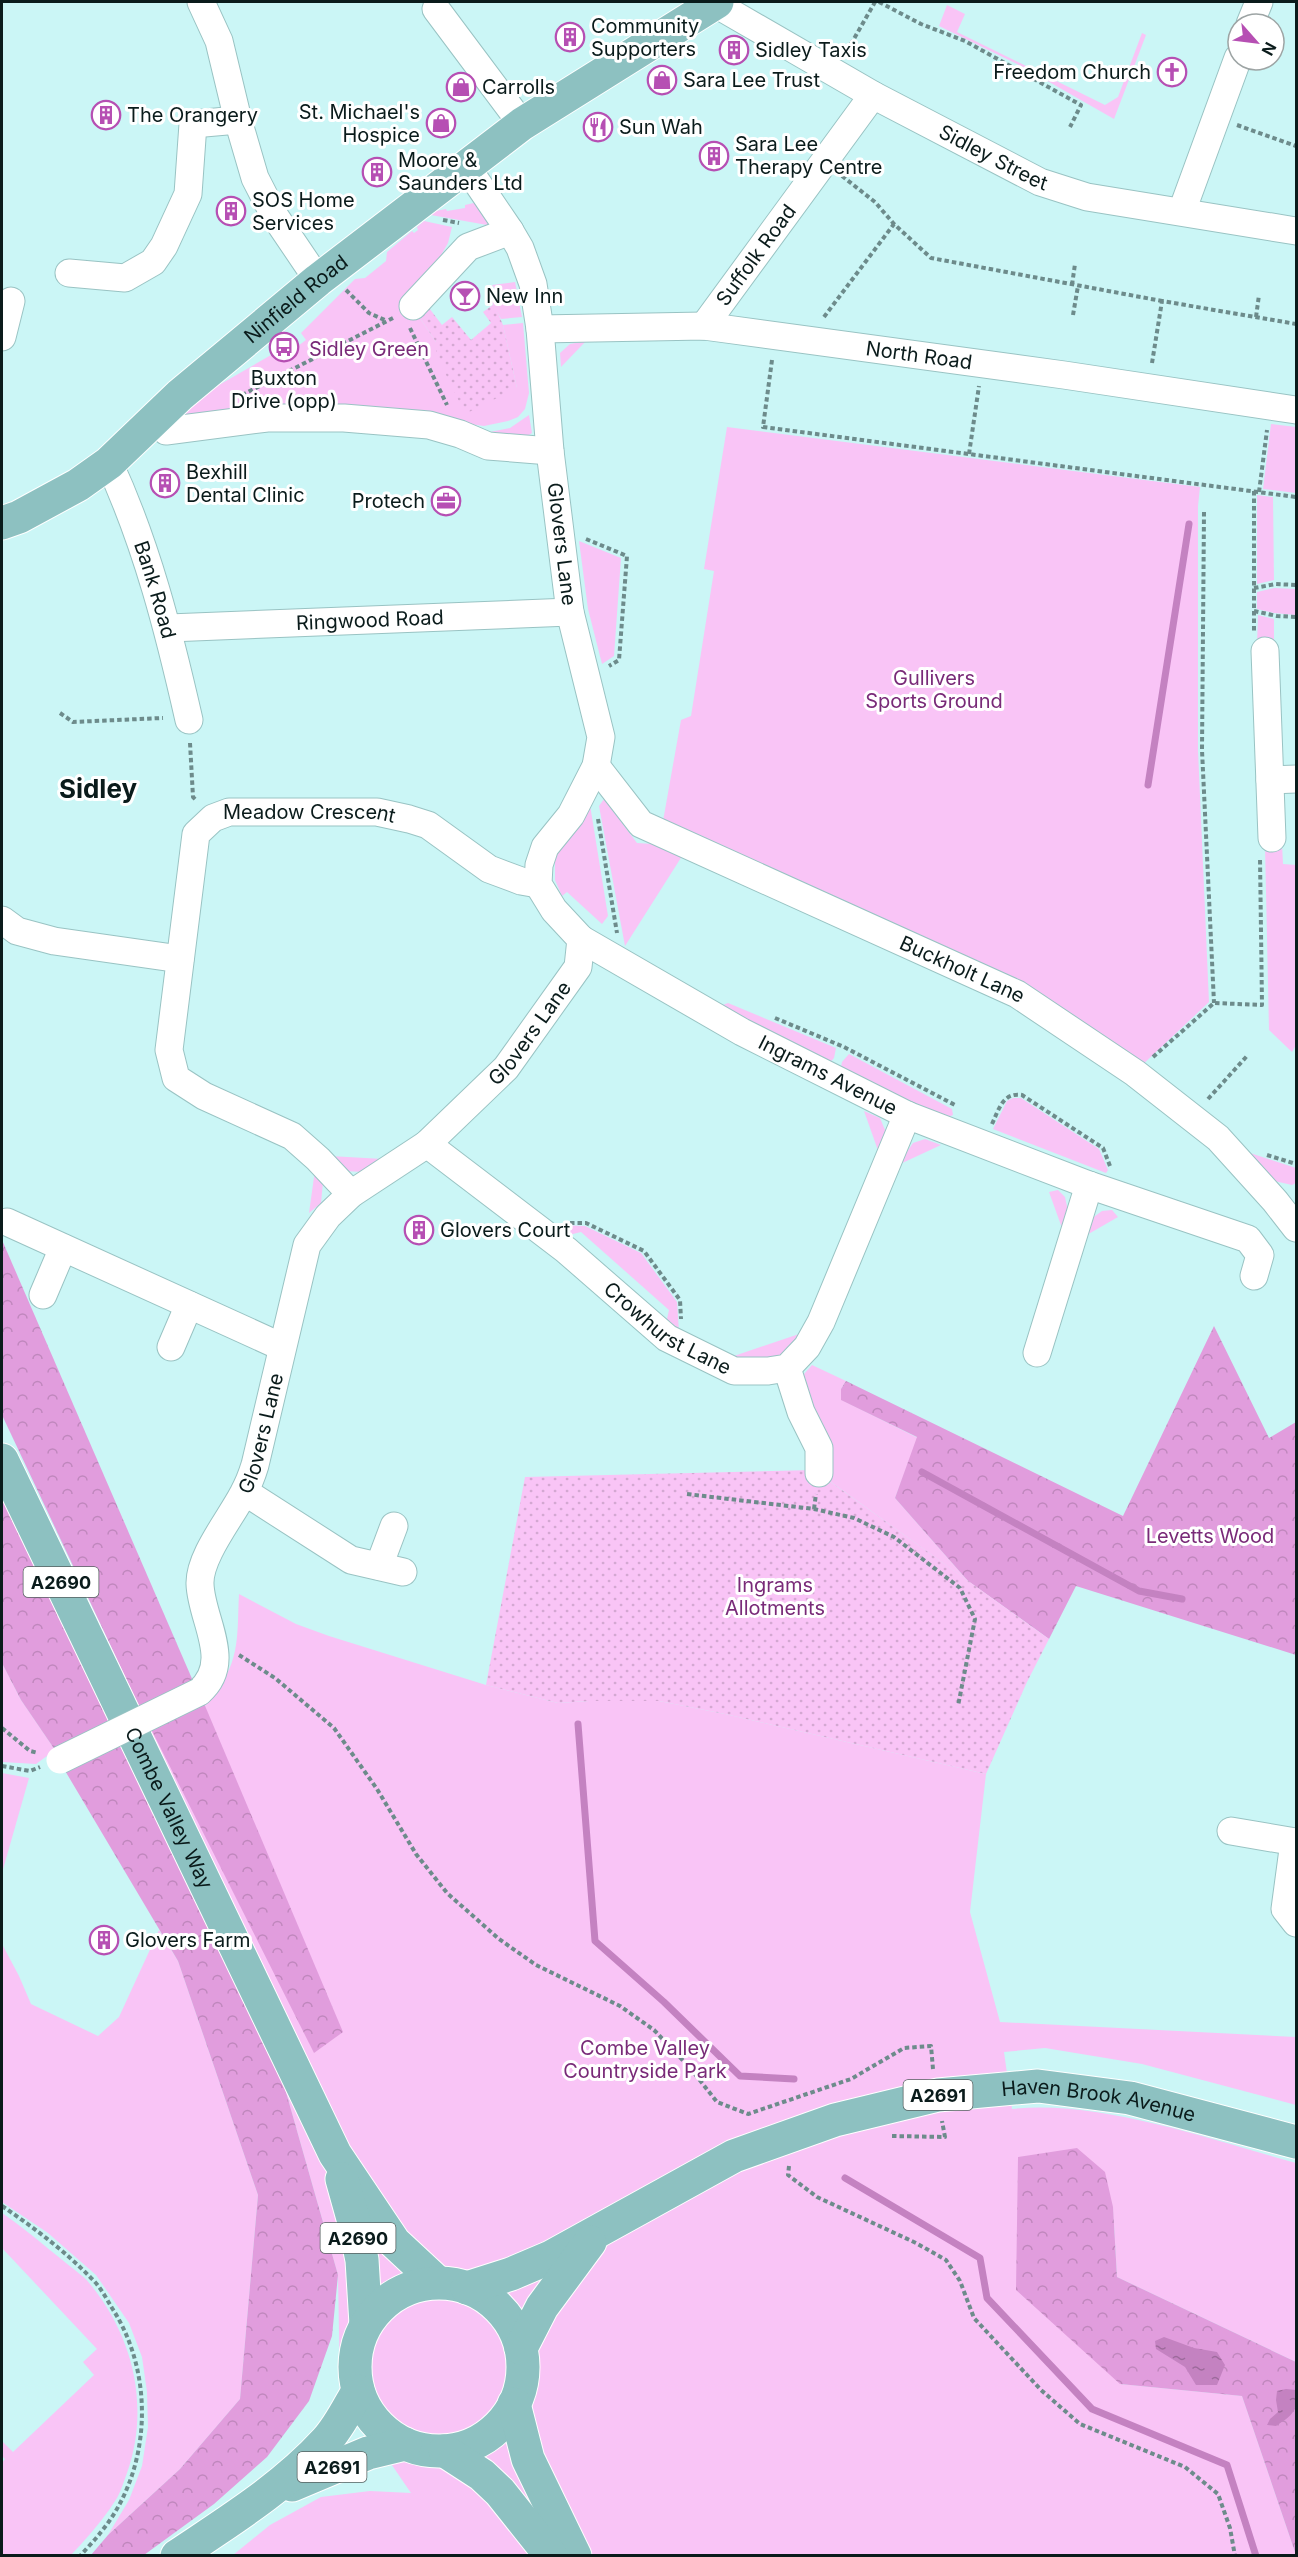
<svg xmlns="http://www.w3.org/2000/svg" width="1298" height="2557" font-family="Inter,sans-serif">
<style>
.green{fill:#f9c4f6}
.forest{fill:url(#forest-crowns)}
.garden{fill:url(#garden-dots)}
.water{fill:url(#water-ripples)}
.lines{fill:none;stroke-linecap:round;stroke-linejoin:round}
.stream{stroke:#c482c1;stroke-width:7}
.minor-casing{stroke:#99c3c3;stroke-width:29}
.major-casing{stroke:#fff;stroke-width:35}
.path{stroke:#6d8b8b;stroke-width:4;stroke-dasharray:4.5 3;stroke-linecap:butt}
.minor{stroke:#fff;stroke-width:27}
.major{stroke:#8dc1c1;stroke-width:33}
.minor-bridge-casing{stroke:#99c3c3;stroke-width:29;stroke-linecap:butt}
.minor-bridge{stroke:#fff;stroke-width:27}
.labels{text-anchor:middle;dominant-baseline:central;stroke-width:6;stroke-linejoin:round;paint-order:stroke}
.shield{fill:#fff;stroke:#545f5f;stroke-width:1.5}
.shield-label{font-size:18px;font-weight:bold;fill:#0a1b1b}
.poi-label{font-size:20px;fill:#0a1b1b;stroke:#fff;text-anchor:start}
.street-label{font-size:20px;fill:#0a1b1b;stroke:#fff}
.park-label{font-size:20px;fill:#792a78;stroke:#fff}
.district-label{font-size:26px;font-weight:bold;fill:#0a1b1b;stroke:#fff}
</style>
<defs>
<pattern id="forest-crowns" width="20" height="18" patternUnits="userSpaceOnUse" patternTransform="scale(1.5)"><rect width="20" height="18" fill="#e19ddd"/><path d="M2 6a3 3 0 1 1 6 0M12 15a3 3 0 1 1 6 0" fill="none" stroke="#c087bd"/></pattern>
<pattern id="garden-dots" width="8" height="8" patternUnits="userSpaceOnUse" patternTransform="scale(1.5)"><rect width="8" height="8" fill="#f9c4f6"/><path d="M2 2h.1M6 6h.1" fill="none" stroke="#d4a8d2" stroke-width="1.8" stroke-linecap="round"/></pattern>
<pattern id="water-ripples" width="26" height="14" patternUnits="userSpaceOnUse" patternTransform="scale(1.5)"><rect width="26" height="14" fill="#c482c1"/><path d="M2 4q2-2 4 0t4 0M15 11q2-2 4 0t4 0" fill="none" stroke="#9d6a9c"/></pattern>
</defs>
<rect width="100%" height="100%" fill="#cbf6f6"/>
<g class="green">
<polygon points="947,5 965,14 957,32 1105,105 1118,97 1142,33 1146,35 1114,119 1023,67 939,26"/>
<polygon points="478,202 491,221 487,225 431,215 436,211 446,209 447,211 465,208 465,205"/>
<polygon points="424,221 452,227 448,243 436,264 416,312 436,342 436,354 517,388 503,325 523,323 529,393 525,409 518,417 508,421 484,426 455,422 186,422 183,414 219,385 278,351 283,357 306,340 301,333 355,279 365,278 386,261 387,252 412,231 414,233 418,230 417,227"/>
<polygon points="515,282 522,317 501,319 490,299 498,293 492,285"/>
<polygon points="586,341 561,367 560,353 570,344"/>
<polygon points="529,415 532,433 521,440 490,432 510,428"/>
<polygon points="1271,424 1296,427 1296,493 1263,489"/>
<polygon points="727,427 1200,487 1198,506 1198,750 1209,1002 1138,1069 663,821 681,720 691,716 714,571 704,569"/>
<polygon points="1257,495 1273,497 1274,580 1257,584"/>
<polygon points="579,541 621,558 614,656 602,664 588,609"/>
<polygon points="1274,588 1296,589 1296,615 1274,613 1257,609 1257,592"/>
<polygon points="1258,615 1274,619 1274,645 1257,645"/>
<polygon points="604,799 637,843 667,845 684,853 625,946 599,806"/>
<polygon points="590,805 608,916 602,924 567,892 562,896 555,880 555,853"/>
<polygon points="1282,844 1283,864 1296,865 1296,1045 1292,1052 1269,1030 1265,845"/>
<polygon points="728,1003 836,1048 834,1058 827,1066 724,1011 723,1005"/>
<polygon points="849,1054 952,1109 953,1115 948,1117 840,1072 842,1062"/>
<polygon points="1013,1098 1021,1098 1099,1149 1108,1170 1106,1173 993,1129 1007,1101"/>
<polygon points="864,1111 880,1118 885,1130 880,1156"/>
<polygon points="925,1139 941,1145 898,1165 913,1143"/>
<polygon points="1235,1148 1296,1168 1296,1183 1292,1185 1261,1178"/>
<polygon points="330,1156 383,1159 364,1172 344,1171"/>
<polygon points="315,1170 323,1182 321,1203 309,1213"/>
<polygon points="1058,1190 1065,1197 1069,1216 1062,1228 1049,1192"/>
<polygon points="1112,1210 1118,1217 1085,1236 1087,1222 1102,1211"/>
<polygon points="559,1225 585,1226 641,1253 677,1302 679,1332 667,1319 669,1310 581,1232 569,1235"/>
<polygon points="805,1332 782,1361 731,1357"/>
<polygon points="812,1365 846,1381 841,1389 842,1400 918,1438 895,1498 968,1581 824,1477 797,1382"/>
<path d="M239,1594L296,1624L329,1636L486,1685L558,1703L589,1701H659L725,1714L986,1774L970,1912L1000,2022L1296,2037V2105L1142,2064L1045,2048L1004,2052L1012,2109C1098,2099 1212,2140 1296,2163V2362L1117,2277L1113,2207L1120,2384L1242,2396L1296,2555H233L270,2525L321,2497L370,2491L411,2493L340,2389L338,2275L282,2078L120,1742L215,1691C241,1662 237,1630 239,1594Z"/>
<polygon points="2,1663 21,1700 55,1750 36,1764 2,1762"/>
<polygon points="2,1773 29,1778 2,1873"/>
<polygon points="159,1930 178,1961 258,2195 240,2399 180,2469 108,2535 129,2500 142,2466 148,2427 147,2392 142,2357 129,2323 96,2275 48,2233 2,2202 2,1944 19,1976 31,2004 98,2036 119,2017"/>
<path d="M2,2213C24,2228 45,2246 66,2263C74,2270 84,2276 90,2284C134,2337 150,2408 127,2473C124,2481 121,2491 117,2498C104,2519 88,2537 71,2555H2V2463L5,2459L2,2456V2441L13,2452L94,2375L83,2362L97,2349L2,2248Z"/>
</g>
<g class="forest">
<polygon points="2,1240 193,1681 140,1708 2,1415"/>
<polygon points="1214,1326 1269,1438 1296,1422 1296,1655 1076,1586 1049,1639 968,1581 895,1498 917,1437 841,1400 841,1389 846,1381 1123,1516"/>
<polygon points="2,1495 110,1723 55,1750 21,1700 2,1663"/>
<polygon points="203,1701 343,2032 314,2053 150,1727"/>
<polygon points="120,1742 282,2078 338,2275 332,2336 309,2401 267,2457 214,2504 144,2555 91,2555 108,2535 180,2469 240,2399 258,2195 178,1961 64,1769"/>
<polygon points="1077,2148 1105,2172 1113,2207 1117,2277 1296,2362 1296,2555 1242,2396 1120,2384 1016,2290 1018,2157"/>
</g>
<g class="garden">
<polygon points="426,304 442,325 452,317 471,340 491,323 483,312 494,304 503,325 517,388 465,414 436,354 436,342 416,312"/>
<polygon points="814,1470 1049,1639 1027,1682 986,1774 725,1714 659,1701 589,1701 558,1703 486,1685 525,1477"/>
</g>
<g class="water">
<polygon points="1164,2337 1194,2348 1217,2352 1225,2365 1217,2385 1196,2385 1185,2367 1156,2349 1155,2341"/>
<path d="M1286,2389L1296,2390C1297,2412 1294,2414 1276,2426L1267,2425L1270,2419L1278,2412L1276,2400L1277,2391Z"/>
</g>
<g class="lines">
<g class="stream">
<polyline points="1148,785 1189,524"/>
<polyline points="922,1472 1139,1591 1182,1599"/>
<polyline points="578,1724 595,1941 664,2002 740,2076 794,2079"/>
<polyline points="845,2178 980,2258 987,2298 1092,2409 1227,2465 1256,2556"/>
</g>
<g class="minor-casing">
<g id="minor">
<polyline points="201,2 219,41 238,120 255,178 274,215 318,280"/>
<path id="s1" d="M721,2L726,10L873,95L1040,182L1087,197L1296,231"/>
<polyline points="436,9 522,124"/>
<polyline points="1250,24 1259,2"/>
<polyline points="1182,211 1238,58"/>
<polyline points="69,273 125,278 153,262 164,246 188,194 193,124 238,120"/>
<polyline points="413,306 468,247 510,231"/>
<path id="s2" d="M704,326L873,95"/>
<path id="s3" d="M540,329L704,326L1064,375L1296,410"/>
<polyline points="2,337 11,301"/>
<polyline points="154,420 166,431 267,418 344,418 429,425 460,434 488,446 550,451"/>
<path id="s4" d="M109,463C147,545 169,632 189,720"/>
<path id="s5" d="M169,628L570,612"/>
<polyline points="1265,651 1272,838"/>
<path id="s6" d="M596,766L641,824L1017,994L1135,1073L1218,1138L1275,1201L1296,1228"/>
<polyline points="1270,780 1296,779"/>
<polyline points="2,920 17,931 54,941 180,959"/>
<path id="s7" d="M581,939L742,1032L907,1115L1089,1185L1248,1239L1260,1255L1254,1276"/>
<path id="s8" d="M427,1144L566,1250L667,1338L734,1371H768L787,1368L807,1347L821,1322L907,1115"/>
<path id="s9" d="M351,1194L318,1159L292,1136L204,1096L176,1078L169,1050L196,834L213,818L229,812H377L409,819L428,825L489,869L521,881L538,884"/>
<polyline points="7,1222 282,1347"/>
<polyline points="43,1295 63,1248"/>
<polyline points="171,1347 189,1305"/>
<polyline points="1037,1353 1089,1185"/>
<polyline points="787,1368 801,1412 819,1448 819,1473"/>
<polyline points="245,1492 351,1560 403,1572"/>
<polyline points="379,1566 394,1526"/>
<path id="s10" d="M199,1692C234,1662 201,1620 200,1584C199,1557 230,1519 243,1494C248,1485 252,1475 255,1465L307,1245L328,1216L351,1194L427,1144L506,1068L578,967L581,939L554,910L538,884L539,865L545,847L571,815L596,766L601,737L570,612L550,451L540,329L533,284L520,248L510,231L466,166"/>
<polyline points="1231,1831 1296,1842"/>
<polyline points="1294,1842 1285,1909 1296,1923"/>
</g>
</g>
<g class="major-casing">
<g id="major">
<path id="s11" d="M2,523L19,517L78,485L109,463L180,395L318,280L522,124L717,2"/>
<path id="s12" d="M2,1460L335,2154L394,2242L437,2282"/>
<polyline points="342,2179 354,2222 362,2260 366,2324"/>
<circle cx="439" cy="2367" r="84"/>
<path id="s13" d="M467,2288L511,2274L551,2257L734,2156L835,2120L938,2095L1038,2086L1130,2098L1296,2142"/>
<polyline points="521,2348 542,2307 590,2242"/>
<polyline points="514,2404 528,2459 575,2556"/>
<polyline points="445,2451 482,2475 500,2492 551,2556"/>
<polyline points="292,2485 368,2453 405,2444"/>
<path d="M177,2556C229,2521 283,2488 326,2441C339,2427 348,2408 358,2391"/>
</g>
</g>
<g class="path">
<polyline points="879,2 921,24 965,41 1081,105 1070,127"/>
<polyline points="847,51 875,2"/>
<polyline points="1237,125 1296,146"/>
<polyline points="842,176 875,202 894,224 931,258 1162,301"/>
<polyline points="443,220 459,223"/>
<polyline points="1072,285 1075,264"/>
<polyline points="346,290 369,313 387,321"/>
<polyline points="1073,315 1078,286"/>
<polyline points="824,317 894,224"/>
<polyline points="1256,317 1259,295"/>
<polyline points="410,328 447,405"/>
<polyline points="772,360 763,427 1296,497"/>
<polyline points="1152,363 1162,301 1296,324"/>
<polyline points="242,395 393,318"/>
<polyline points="969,454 979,386"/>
<polyline points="1254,491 1254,631"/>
<polyline points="1259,492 1267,430"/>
<polyline points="1204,512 1202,750 1214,1003"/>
<polyline points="586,539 627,556 619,660 609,666"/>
<polyline points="1254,588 1276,584 1296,585"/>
<polyline points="1254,611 1277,616 1296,617"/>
<polyline points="60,713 73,722 163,718"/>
<polyline points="190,743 193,797 196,800"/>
<polyline points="598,819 617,933"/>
<polyline points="775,1018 844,1047 955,1105"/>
<polyline points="1153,1057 1214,1003 1262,1005 1260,858"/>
<polyline points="1208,1099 1247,1056"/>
<path d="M992,1124C999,1109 1003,1092 1022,1095L1103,1148L1110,1166"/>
<polyline points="1267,1155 1296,1164"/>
<polyline points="570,1223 586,1223 644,1251 680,1300 681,1319"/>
<polyline points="687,1494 814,1509 854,1518 894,1537 960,1588 975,1619 958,1706"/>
<polyline points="814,1509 816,1494"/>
<polyline points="239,1655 275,1678 334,1728 377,1789 416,1854 447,1893 499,1939 536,1965 620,2006 654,2030 691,2069 717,2102 748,2114 851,2079 904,2048 931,2046 933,2069"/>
<polyline points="2,1728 30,1751 38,1753"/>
<polyline points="2,1766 30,1771 40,1767"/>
<polyline points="892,2136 945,2137 942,2121"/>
<polyline points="789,2166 788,2175 817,2197 916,2243 946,2260 960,2281 974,2318 1041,2390 1080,2424 1185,2467 1218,2494 1230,2528 1235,2556"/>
<path d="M2,2206C33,2227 65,2251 91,2278C100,2286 106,2298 112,2308C155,2374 152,2470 101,2532C95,2540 87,2548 80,2556"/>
</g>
<use href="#minor" class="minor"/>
<use href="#major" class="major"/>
<g class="minor-bridge-casing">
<polyline id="minor-bridge" points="60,1760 199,1692"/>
</g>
<use href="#minor-bridge" class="minor-bridge"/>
</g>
<defs>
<g id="building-ring" transform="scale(1.5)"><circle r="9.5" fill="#fff" stroke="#b64fb3" stroke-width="1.5"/><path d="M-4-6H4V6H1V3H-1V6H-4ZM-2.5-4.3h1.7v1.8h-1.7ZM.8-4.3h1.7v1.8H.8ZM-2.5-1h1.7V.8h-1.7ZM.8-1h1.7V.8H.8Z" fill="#b64fb3"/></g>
<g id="church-ring" transform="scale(1.5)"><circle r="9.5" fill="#fff" stroke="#b64fb3" stroke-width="1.5"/><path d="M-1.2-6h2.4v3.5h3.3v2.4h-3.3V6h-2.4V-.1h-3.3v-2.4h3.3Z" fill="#b64fb3"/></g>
<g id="shop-ring" transform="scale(1.5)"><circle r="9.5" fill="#fff" stroke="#b64fb3" stroke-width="1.5"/><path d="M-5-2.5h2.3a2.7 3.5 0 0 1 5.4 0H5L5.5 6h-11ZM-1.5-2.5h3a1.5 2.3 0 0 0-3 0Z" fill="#b64fb3"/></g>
<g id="restaurant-ring" transform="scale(1.5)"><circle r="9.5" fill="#fff" stroke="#b64fb3" stroke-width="1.5"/><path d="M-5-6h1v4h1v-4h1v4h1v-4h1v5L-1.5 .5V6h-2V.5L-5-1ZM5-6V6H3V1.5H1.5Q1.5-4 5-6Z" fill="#b64fb3"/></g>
<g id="bar-ring" transform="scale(1.5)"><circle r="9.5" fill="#fff" stroke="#b64fb3" stroke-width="1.5"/><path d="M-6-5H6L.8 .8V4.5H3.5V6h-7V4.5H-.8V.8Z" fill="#b64fb3"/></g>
<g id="bus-ring" transform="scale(1.5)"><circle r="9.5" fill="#fff" stroke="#b64fb3" stroke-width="1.5"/><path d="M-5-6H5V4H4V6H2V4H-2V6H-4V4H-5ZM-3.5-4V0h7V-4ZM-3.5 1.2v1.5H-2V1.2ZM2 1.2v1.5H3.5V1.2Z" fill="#b64fb3"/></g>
<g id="office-ring" transform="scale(1.5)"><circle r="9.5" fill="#fff" stroke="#b64fb3" stroke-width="1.5"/><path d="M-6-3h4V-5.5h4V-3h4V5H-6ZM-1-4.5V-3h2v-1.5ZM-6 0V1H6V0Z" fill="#b64fb3"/></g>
</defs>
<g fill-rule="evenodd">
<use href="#building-ring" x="570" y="37"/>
<use href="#building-ring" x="734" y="50"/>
<use href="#church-ring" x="1172" y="72"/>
<use href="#shop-ring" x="662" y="80"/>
<use href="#shop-ring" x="461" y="87"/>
<use href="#building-ring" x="106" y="115"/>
<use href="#shop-ring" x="441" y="123"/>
<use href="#restaurant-ring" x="598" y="127"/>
<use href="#building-ring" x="714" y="156"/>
<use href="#building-ring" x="377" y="172"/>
<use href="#building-ring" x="231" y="211"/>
<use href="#bar-ring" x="465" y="296"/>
<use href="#bus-ring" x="284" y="347"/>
<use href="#building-ring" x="165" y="483"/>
<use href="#office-ring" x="446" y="501"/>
<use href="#building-ring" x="419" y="1230"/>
<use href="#building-ring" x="104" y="1940"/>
</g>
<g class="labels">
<g class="shield">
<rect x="23.5" y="1567" width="75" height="30" rx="4.5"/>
<rect x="903.5" y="2080" width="69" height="30" rx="4.5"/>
<rect x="320.5" y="2223" width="75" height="30" rx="4.5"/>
<rect x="297.5" y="2452" width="69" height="30" rx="4.5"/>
</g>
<g class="shield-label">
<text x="61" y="1582">A2690</text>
<text x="938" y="2095">A2691</text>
<text x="358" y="2238">A2690</text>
<text x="332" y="2467">A2691</text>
</g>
<g class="poi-label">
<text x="591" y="26">Community<tspan x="591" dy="23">Supporters</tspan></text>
<text x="755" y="50">Sidley Taxis</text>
<text x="1151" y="72" text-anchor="end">Freedom Church</text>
<text x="683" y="80">Sara Lee Trust</text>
<text x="482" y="87">Carrolls</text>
<text x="420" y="112" text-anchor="end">St. Michael's<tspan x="420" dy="23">Hospice</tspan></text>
<text x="127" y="115">The Orangery</text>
<text x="619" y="127">Sun Wah</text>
<text x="735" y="144">Sara Lee<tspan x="735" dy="23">Therapy Centre</tspan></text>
<text x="398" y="160">Moore &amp;<tspan x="398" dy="23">Saunders Ltd</tspan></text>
<text x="252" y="200">SOS Home<tspan x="252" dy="23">Services</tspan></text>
<text x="486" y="296">New Inn</text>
<text x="284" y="378" text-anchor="middle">Buxton<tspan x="284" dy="23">Drive (opp)</tspan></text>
<text x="186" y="472">Bexhill<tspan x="186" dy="23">Dental Clinic</tspan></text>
<text x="425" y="501" text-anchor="end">Protech</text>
<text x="440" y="1230">Glovers Court</text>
<text x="125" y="1940">Glovers Farm</text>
</g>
<g class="street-label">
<text stroke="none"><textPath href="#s1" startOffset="315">Sidley Street</textPath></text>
<text stroke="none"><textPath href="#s2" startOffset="88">Suffolk Road</textPath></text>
<text stroke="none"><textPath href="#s11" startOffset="372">Ninfield Road</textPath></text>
<text stroke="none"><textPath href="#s3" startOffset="381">North Road</textPath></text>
<text transform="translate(562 544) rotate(83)">Glovers Lane</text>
<text stroke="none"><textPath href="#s4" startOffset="135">Bank Road</textPath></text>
<text stroke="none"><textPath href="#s5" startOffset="201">Ringwood Road</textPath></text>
<text stroke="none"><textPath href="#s9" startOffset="580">Meadow Crescent</textPath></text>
<text stroke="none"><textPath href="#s6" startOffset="426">Buckholt Lane</textPath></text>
<text stroke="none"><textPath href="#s10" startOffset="783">Glovers Lane</textPath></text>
<text stroke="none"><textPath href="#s7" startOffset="282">Ingrams Avenue</textPath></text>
<text stroke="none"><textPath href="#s8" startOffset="304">Crowhurst Lane</textPath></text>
<text stroke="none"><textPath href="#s10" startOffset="279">Glovers Lane</textPath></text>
<text stroke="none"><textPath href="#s12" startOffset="386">Combe Valley Way</textPath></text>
<text stroke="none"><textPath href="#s13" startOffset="674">Haven Brook Avenue</textPath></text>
</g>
<g class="park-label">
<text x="369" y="349">Sidley Green</text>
<text x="934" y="678">Gullivers<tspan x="934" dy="23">Sports Ground</tspan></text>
<text x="1210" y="1536">Levetts Wood</text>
<text x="775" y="1585">Ingrams<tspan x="775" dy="23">Allotments</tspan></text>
<text x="645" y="2048">Combe Valley<tspan x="645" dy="23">Countryside Park</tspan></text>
</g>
<g class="district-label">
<text x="98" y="788">Sidley</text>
</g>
</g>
<rect width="1298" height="2557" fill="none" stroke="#0a1b1b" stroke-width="6"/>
<g transform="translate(1256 42) rotate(118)"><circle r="28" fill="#ffffff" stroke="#9da4a4" stroke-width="1.5"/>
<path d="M0-4.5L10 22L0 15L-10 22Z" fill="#b64fb3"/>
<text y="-9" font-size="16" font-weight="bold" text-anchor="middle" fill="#0a1b1b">N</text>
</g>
</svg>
